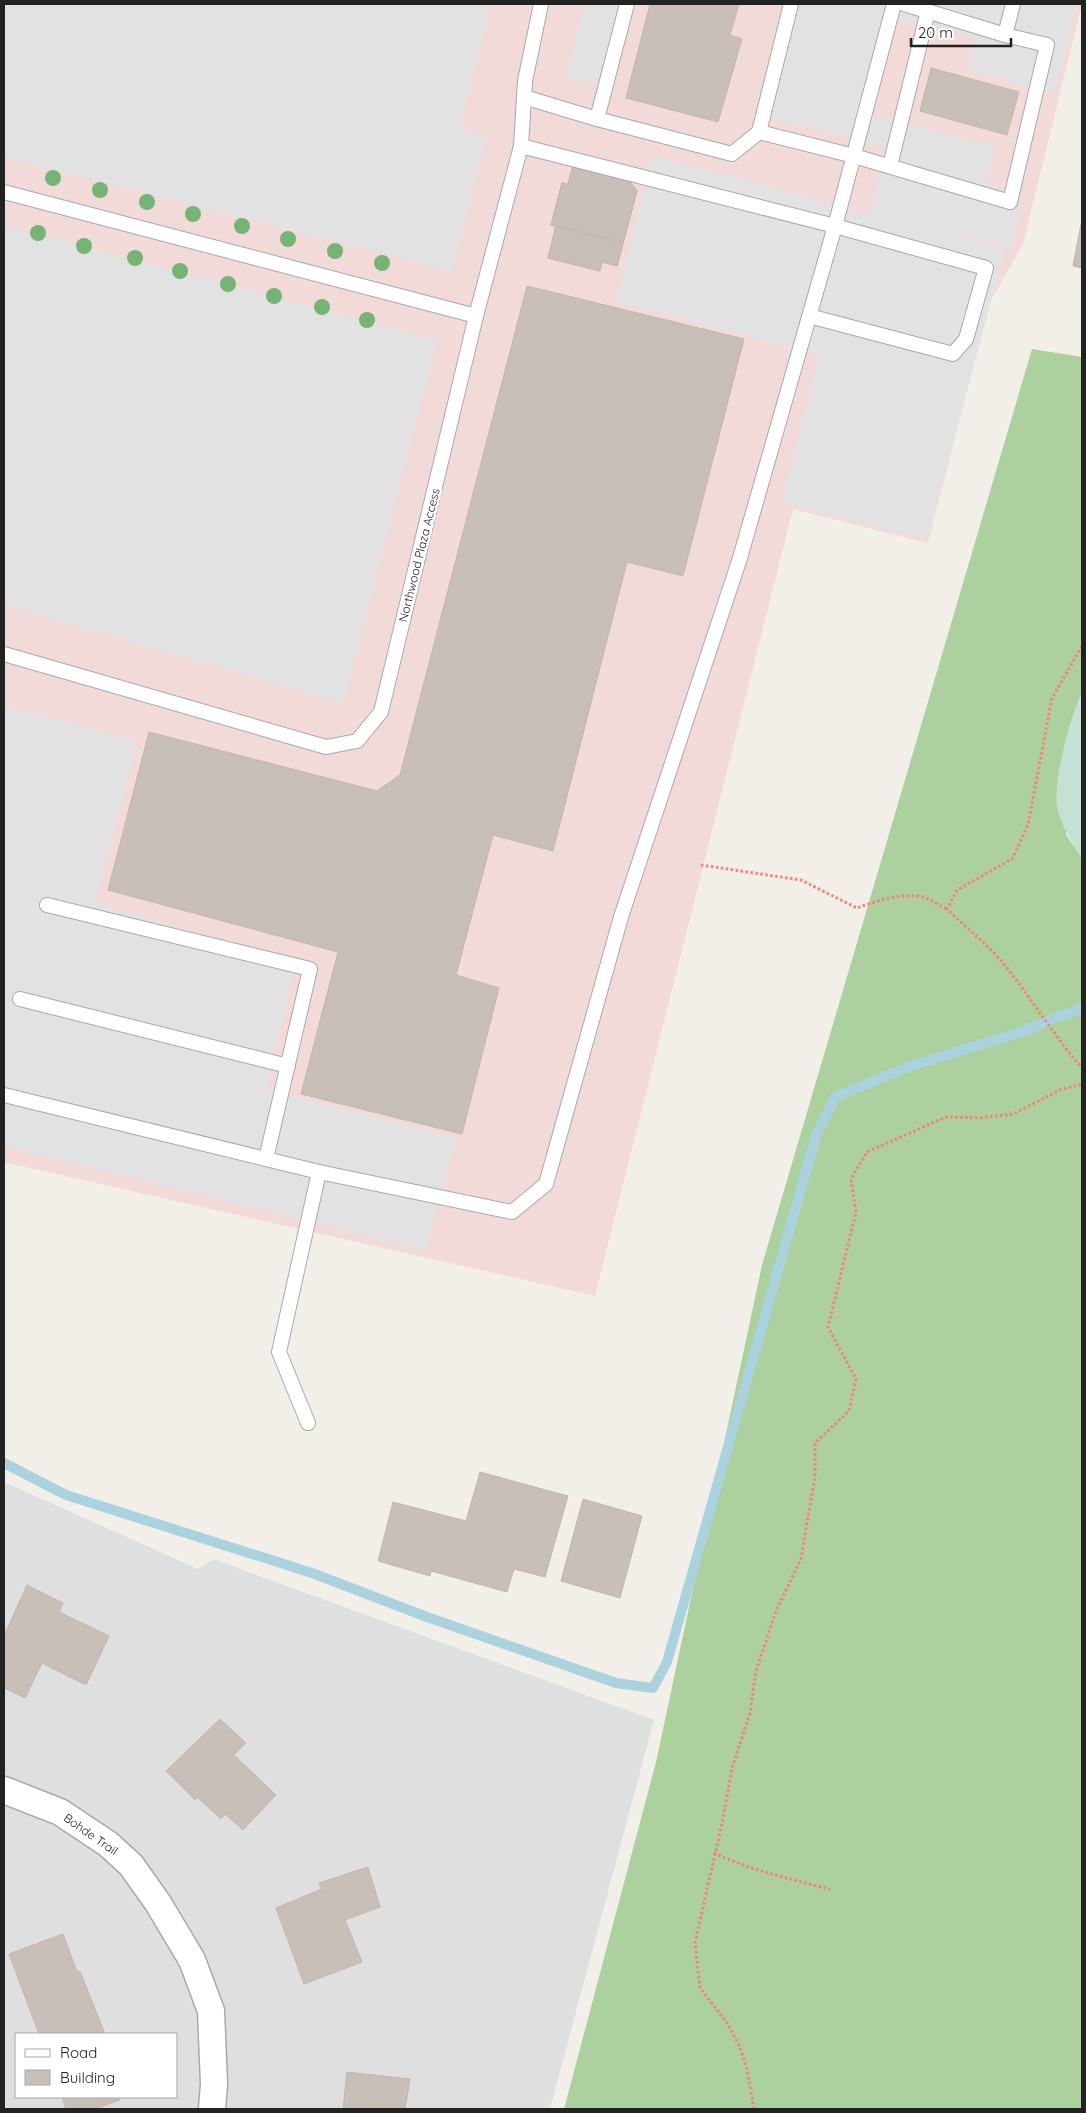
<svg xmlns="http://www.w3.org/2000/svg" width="1086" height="2113" font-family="Quicksand,sans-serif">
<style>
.residential{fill:#e0dfdf;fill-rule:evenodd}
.commercial{fill:#f2dad9}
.forest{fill:#add19e}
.wetland{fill:#c6e0d4}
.parking{fill:#e2e2e2}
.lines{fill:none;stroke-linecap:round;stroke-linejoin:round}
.stream{stroke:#aad3df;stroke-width:10}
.building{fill:#c7bfb8;stroke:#c4b6ab}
.service-casing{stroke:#a9a9a9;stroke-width:16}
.minor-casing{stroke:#a9a9a9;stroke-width:29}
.path{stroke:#fa8072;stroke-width:3;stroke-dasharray:2.5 2.5;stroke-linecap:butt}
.service{stroke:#fff;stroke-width:14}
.minor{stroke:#fff;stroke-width:26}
.tree{fill:#74b475}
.labels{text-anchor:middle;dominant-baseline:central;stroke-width:5;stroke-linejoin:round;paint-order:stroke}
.street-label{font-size:12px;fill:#222;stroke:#fff}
</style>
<rect width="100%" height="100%" fill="#f2efe9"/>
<path class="residential" d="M4,1482L198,1569L213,1559L654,1720L550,2109H4ZM16,2034H176V2097H16Z"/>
<polygon class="commercial" points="4,4 1082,4 1023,244 989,304 928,543 793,509 595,1296 4,1162"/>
<polygon class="forest" points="1032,349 1082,357 1082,693 1079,699 1066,835 1082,858 1082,2109 564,2109 656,1762 762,1265"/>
<path class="wetland" d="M1082,693V858C1071,842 1061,826 1057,806C1053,783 1070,714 1082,693Z"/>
<g class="parking">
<polygon points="4,4 490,4 459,128 486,136 452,271 4,158"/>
<polygon points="585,4 632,4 611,87 566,76"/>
<polygon points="786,4 1074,4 1076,5 1054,93 967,71 975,38 896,19 873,115 996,147 984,187 1021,213 1012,248 912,224 1005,249 927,540 782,503 820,355 616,302 652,156 817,199 864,214 871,214 887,148 759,115"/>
<polygon points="4,226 437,340 343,703 4,605"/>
<polygon points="4,705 137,741 95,902 296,962 266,1089 456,1138 425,1251 4,1146"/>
</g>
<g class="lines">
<polyline class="stream" points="4,1463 66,1495 312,1573 427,1617 616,1683 653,1688 667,1662 816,1136 835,1097 908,1067 1018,1033 1082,1008"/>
</g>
<g class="building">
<polygon points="650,4 739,4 730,35 742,39 718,122 626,98"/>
<polygon points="931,68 1019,92 1007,135 920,111"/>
<polygon points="573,166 629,181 637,191 617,266 602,262 600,271 548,258 556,226 551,225 562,183 568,184"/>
<polygon points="573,166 629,181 637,191 623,243 551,225 562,183 568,184"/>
<polygon points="1081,224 1082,224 1082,268 1073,266"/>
<polygon points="556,226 623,243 617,266 602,262 600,271 548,258"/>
<polygon points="527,286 744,339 683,576 627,562 553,851 493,835 456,975 499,988 462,1134 301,1094 338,952 108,890 149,732 377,791 400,775"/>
<polygon points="480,1472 568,1496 545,1577 514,1569 507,1592 431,1571 430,1576 378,1561 393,1502 466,1521"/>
<polygon points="583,1499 642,1516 620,1598 561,1581"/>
<polygon points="27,1585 63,1603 59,1612 109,1636 86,1685 42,1663 25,1698 4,1688 4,1636"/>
<polygon points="220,1719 246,1743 234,1755 276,1795 243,1830 225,1814 221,1819 197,1797 195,1800 166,1771"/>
<polygon points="368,1867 380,1907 345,1920 362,1962 304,1984 276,1908 322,1889 319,1883"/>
<polygon points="63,1934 77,1972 80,1971 105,2034 39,2034 9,1954"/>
<polygon points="347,2072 410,2079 405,2109 343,2109"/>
<polygon points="62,2097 119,2097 120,2100 95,2109 66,2109"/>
</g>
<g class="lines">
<g class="service-casing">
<g id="service">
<polyline points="791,4 759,132 854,156 1010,202 1047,45 1005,35"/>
<polyline points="904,4 1005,35 1013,4"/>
<polyline points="524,97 597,119 627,4"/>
<polyline points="597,119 732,154 759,132"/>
<polyline points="521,146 835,226 894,4"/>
<polyline points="890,166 928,11"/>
<polyline points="4,192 476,316"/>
<polyline points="4,654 326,747 357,741 381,712 476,316 521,146 525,81 541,4"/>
<polyline points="47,905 310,969 266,1159"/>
<polyline points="20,999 288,1066"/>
<polyline points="4,1095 319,1172"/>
<polyline points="308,1423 279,1352 319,1172 512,1212 546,1184 621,917 740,558 835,226 986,268 966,339 953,354 809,316"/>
</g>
</g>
<g class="minor-casing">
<polyline id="minor" points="4,1790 60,1812 108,1844 131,1865 158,1903 192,1960 211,2011 214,2084 212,2109"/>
</g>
<g class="path">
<path d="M1082,646L1052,698L1028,825L1012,859L957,890L947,909C965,927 987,944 1003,963C1031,997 1053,1035 1082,1068"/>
<path d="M701,865L801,880L857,908C877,901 904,891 926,898C933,901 940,906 947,909"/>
<path d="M714,1853C752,1871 792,1879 832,1890"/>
<polyline points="754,2109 747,2069 740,2047 728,2024 700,1988 695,1943 724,1814 732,1768 750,1713 756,1671 776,1611 801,1559 815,1476 815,1443 849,1411 856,1379 828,1327 856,1212 851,1179 867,1152 946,1117 977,1118 1013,1114 1060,1090 1082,1084"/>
</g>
<use href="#service" class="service"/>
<use href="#minor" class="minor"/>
</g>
<g class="tree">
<circle cx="53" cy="178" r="8"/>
<circle cx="100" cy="190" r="8"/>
<circle cx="147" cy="202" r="8"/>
<circle cx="193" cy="214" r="8"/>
<circle cx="242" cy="226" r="8"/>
<circle cx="38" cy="233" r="8"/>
<circle cx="288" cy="239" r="8"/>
<circle cx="84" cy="246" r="8"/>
<circle cx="335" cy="251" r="8"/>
<circle cx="135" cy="258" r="8"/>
<circle cx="382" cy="263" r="8"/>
<circle cx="180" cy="271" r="8"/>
<circle cx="228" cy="284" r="8"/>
<circle cx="274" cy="296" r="8"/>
<circle cx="322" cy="307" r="8"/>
<circle cx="367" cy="320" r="8"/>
</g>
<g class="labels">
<g class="street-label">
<text transform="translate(419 555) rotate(-76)">Northwood Plaza Access</text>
<text transform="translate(91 1834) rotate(35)">Bohde Trail</text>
</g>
</g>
<rect width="1086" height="2113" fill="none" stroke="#222222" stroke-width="10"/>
<rect x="15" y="2033" width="162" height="65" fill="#ffffff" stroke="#a7a7a7"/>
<rect x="25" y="2049" width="25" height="8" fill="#ffffff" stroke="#a7a7a7"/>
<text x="60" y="2058" font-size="15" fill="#222222">Road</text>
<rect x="25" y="2070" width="25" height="15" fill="#c7bfb8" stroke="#a7a7a7"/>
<text x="60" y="2083" font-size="15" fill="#222222">Building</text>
<path d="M911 38v8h100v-8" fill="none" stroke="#222222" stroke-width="2.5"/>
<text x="918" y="38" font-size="15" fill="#222222" stroke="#ffffff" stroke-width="4" paint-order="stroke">20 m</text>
</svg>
